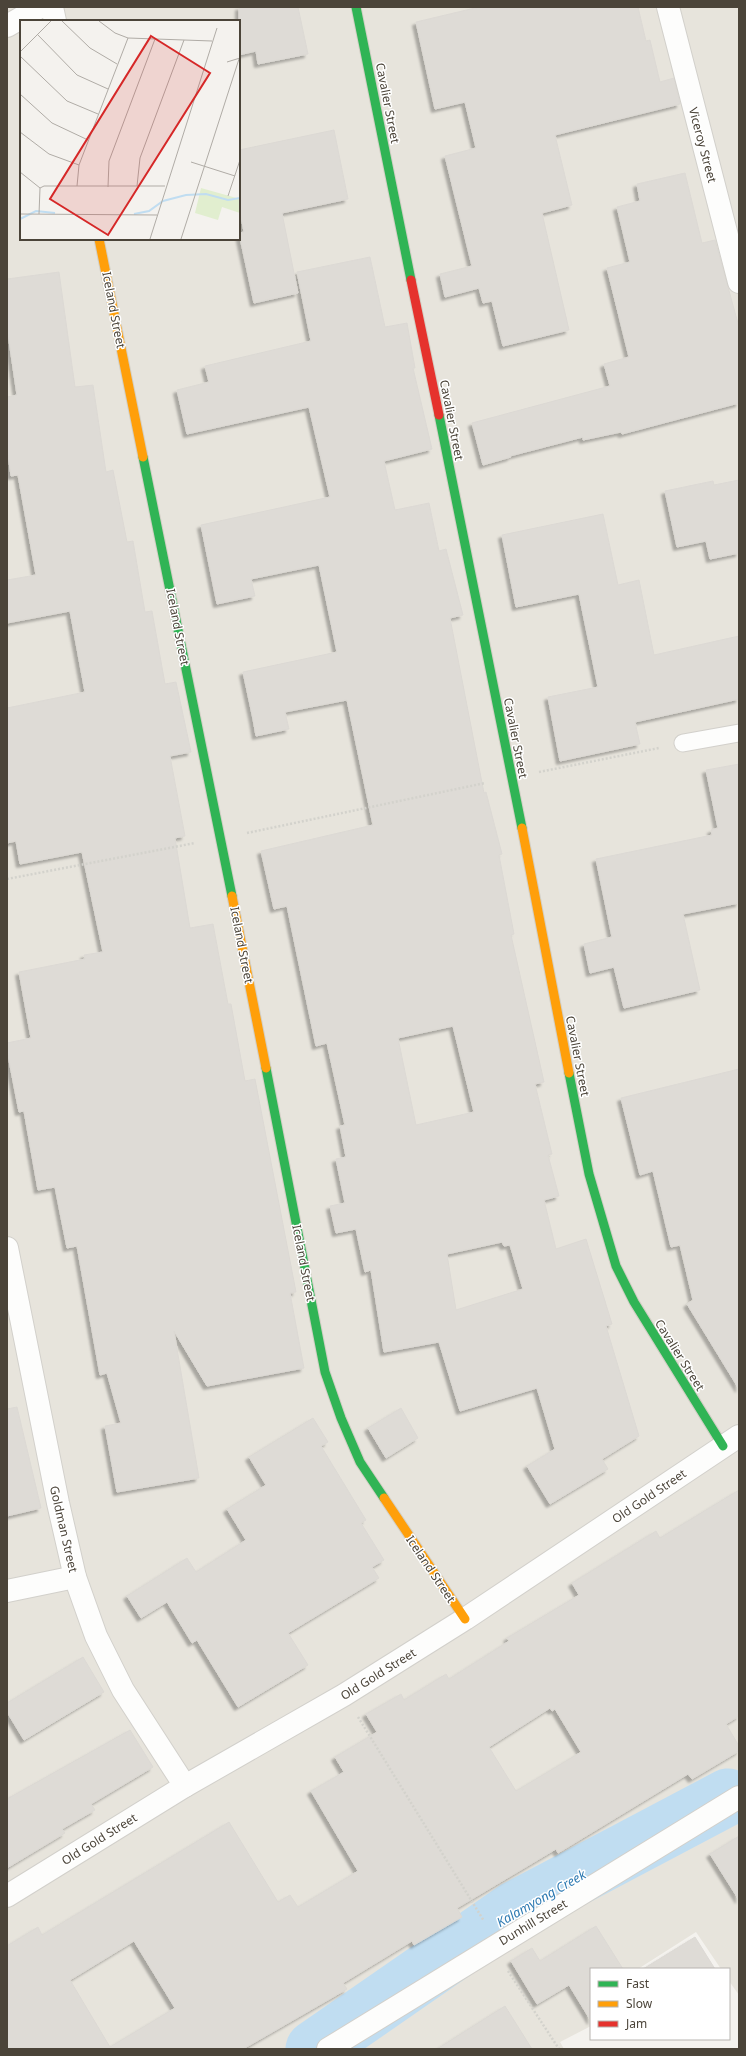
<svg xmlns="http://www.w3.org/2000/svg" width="746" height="2056" font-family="'Noto Sans',sans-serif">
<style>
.residential{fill:#e7e4dc;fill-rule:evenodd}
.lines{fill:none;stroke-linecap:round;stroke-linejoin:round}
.river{stroke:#c0ddf1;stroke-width:57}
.building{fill:#dedbd6;stroke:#dcd9d4;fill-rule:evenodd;filter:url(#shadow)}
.lane-casing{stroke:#d2d0cb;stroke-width:19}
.street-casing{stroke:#d2d0cb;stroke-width:24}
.fast-casing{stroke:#d3cfc5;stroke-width:11}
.slow-casing{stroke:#d3cfc5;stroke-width:11}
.jam-casing{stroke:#d3cfc5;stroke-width:11}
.path{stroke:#d3d2cc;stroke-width:2.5;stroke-dasharray:2 2;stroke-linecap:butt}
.lane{stroke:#fdfdfc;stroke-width:17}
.street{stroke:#fdfdfc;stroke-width:22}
.fast{stroke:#30b455;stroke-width:9}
.slow{stroke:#ff9f0a;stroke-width:9}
.jam{stroke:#e5322d;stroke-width:9}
.labels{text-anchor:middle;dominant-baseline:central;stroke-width:3;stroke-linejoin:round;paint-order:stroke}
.street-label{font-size:12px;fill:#4b4439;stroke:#fff}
.water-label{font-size:13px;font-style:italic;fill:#2e7ab2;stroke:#fff}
.inset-river{fill:none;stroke:#c0ddf1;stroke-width:2}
.inset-road{fill:none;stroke:#b0aca6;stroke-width:1}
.view{fill:#d62828;fill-opacity:0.15;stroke:#d62828;stroke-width:2}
.inset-edge{fill:none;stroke:#4b4439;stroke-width:2}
</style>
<defs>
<filter id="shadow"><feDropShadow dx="-3.5" dy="3.5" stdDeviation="1" flood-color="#0004"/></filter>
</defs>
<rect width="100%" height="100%" fill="#f4f2ee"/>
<path class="residential" d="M7,7H739V1995L729,1981V1969H721L696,1932L638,1969H591V2026L560,2042L564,2049H7ZM21,21H239V239H21Z"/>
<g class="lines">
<polyline class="river" points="314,2049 516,1909 728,1797"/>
</g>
<g class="building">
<polygon points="239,7 298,7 308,54 258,64 256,51 239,55"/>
<polygon points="479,7 638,7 646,41 650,40 660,82 674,78 680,104 555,135 572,205 542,213 569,330 503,346 492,301 483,303 479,288 445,297 440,274 472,266 445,156 476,148 465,102 435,109 416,22"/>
<polygon points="334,130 348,199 282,213 298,293 254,303 239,233 244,232 239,207 239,150"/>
<polygon points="685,173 702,243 715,240 739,327 739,403 622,434 621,432 583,440 583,437 510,456 511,457 483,465 472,423 610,386 604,364 629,357 607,268 630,262 617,207 640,201 637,184"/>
<path d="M370,257L385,327L407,323L415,368H413L432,449L384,461L395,510L429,503L439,551L446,549L463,615L450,618L484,793L486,792L502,854L499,855L514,934L511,935L544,1082L535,1084L552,1154L548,1155L559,1196L544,1200L556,1249L586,1239L612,1324L606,1326L639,1436L602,1459L608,1469L550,1504L527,1466L555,1449L537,1388L460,1411L439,1342L384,1352L371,1270L365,1272L356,1229L336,1233L330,1206L345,1203L336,1159L346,1157L340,1126L345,1125L327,1043L316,1046L287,906L274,909L261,851L373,825L347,700L285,712L289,729L256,736L253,719L243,672L337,652L319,565L251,579L255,596L217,604L201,525L330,497L309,407L187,434L177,390L209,382L205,366L311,341L297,272ZM453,1026L474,1112L416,1125L398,1038ZM502,1242L504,1246L510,1245L523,1289L456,1310L447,1254Z"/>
<polygon points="59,272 75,387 93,385 106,472 113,470 127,542 133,541 145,612 152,611 165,684 176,682 191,752 170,756 185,836 175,838 190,928 213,924 228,1004 231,1004 245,1081 255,1079 296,1292 290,1293 304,1368 207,1386 174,1331 199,1478 117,1492 105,1426 121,1423 107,1373 100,1375 77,1246 67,1248 55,1187 38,1190 24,1111 19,1112 7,1050 7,1043 31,1038 19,972 85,959 84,955 103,952 82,852 20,864 16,841 7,843 7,708 85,692 70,611 7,623 7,580 36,575 18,475 11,476 7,448 7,397 17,395 7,327 7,279"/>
<polygon points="739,480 739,553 710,559 706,541 677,547 665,491 713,481 714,485"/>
<polygon points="603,514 618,585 639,580 654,655 739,636 739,699 635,722 640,744 560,761 548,697 598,687 579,594 516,607 502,535"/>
<polygon points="739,764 739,903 683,914 700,990 624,1008 614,967 590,973 584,944 612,937 596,859 712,835 711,830 718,828 706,770"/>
<polygon points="739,1069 739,1389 687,1304 693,1300 680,1245 671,1247 653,1171 640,1175 621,1098"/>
<polygon points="17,1407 41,1508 7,1516 7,1409"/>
<polygon points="401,1408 418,1438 386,1458 368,1428"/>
<polygon points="313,1418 328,1442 321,1446 366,1520 361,1523 384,1560 372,1567 379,1578 288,1633 308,1665 238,1707 197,1640 192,1643 167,1602 141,1618 127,1596 187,1558 196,1572 246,1540 227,1509 266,1485 249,1457"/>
<path d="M739,1490V1716L726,1724L739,1746V1751L692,1779L688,1774L558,1853L556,1849L457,1908L462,1917L414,1945L412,1941L343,1983L347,1989L243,2049H7V1946L38,1927L42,1935L229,1822L278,1902L290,1895L298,1907L358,1871L311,1791L344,1772L335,1757L377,1732L366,1714L401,1694L404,1700L446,1674L449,1679L509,1641L507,1638L579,1595L572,1583L656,1531L660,1538ZM550,1708L552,1711L555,1709L581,1752L516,1791L489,1747ZM134,1941L175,2008L110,2047L70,1980Z"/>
<polygon points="83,1657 104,1692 24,1740 7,1712 7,1703"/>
<polygon points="130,1730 153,1767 91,1804 95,1810 62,1829 65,1833 7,1868 7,1799"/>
<polygon points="739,1836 739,1900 710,1854"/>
<polygon points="596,1926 623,1969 591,1969 591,2021 569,1985 537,2004 511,1961 532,1948 540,1961"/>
<polygon points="695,1937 715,1969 643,1969"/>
<polygon points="505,2006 532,2049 437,2049"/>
</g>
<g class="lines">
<g class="lane-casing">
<polyline id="lane" points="683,743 739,733"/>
</g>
<g class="street-casing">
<g id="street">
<polyline points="52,7 55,21"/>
<polyline points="668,7 739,282"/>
<polyline points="7,26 40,7"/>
<polyline points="7,1248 58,1503 75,1577 96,1636 123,1690 185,1786"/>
<polyline points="7,1591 75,1577"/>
<polyline points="7,1896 185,1786 344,1695 465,1619 739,1436"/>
<polyline points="328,2049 739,1797"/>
</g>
</g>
<g class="fast-casing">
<g id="fast">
<polyline points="356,7 411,280"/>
<polyline points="439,415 522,828"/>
<polyline points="143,457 232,896"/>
<polyline points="266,1068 325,1372 341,1418 360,1462 384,1498"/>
<polyline points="569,1073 589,1174 616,1266 634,1302 723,1446"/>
</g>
</g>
<g class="slow-casing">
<g id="slow">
<polyline points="99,239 143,457"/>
<polyline points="522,828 569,1073"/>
<polyline points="232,896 266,1068"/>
<polyline points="384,1498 465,1619"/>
</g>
</g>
<g class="jam-casing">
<polyline id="jam" points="411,280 439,415"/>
</g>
<g class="path">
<polyline points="539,772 659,748"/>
<polyline points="247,833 485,783"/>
<polyline points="7,879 195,843"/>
<polyline points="358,1717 484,1921"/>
<polyline points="508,1971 559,2049"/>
</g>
<use href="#lane" class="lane"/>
<use href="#street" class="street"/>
<use href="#fast" class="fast"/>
<use href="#slow" class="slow"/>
<use href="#jam" class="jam"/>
</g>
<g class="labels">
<g class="street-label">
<text transform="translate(388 103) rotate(79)">Cavalier Street</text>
<text transform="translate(703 145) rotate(75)">Viceroy Street</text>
<text transform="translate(114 310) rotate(79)">Iceland Street</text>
<text transform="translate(452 420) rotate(79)">Cavalier Street</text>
<text transform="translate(178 627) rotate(79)">Iceland Street</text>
<text transform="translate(516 738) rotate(79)">Cavalier Street</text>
<text transform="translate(242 945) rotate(79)">Iceland Street</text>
<text transform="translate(578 1056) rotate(79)">Cavalier Street</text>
<text transform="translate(304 1263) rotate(79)">Iceland Street</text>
<text transform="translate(680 1355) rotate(58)">Cavalier Street</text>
<text transform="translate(649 1496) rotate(-34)">Old Gold Street</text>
<text transform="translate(64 1529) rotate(77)">Goldman Street</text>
<text transform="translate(431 1569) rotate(56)">Iceland Street</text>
<text transform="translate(378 1674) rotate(-32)">Old Gold Street</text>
<text transform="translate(99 1839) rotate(-32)">Old Gold Street</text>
<text transform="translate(533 1922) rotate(-31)">Dunhill Street</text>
</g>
<g class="water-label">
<text transform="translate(541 1898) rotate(-30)">Kalamyong Creek</text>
</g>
</g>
<g transform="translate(20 20)">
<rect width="220" height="220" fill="#f4f2ee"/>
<path d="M181,168L220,179V193L202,187L198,200L175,193Z" fill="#e1eecf"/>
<path class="inset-river" d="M114,194L129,191L143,181L166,175L186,174L208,180L220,178M0,199L16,191L35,193"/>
<path class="inset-road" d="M42,1L70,28L97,44M79,1L95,13L108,18L192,21M17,14L57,55L88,69M0,32L31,1M0,36L47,81L78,94M207,42L220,38M0,74L32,103L68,120M0,112L29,134L59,145M171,142L215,156M0,152L20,168L19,194M57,166L59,145L108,18M117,166L120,138L164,20M88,167L89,141L135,19M20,168L24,166H145M208,176L220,140M0,194L137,195M130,219L197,8M161,219L219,39"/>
<path class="view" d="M131,16L190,53L88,215L30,179Z"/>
<rect width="220" height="220" class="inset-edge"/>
</g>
<rect width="746" height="2056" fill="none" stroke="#4b4439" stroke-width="16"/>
<rect x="590" y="1968" width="140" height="72" fill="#ffffff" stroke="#b7b4b0"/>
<rect x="598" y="1981" width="20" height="6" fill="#30b455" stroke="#b7b4b0"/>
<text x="626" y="1988" font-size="12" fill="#4b4439">Fast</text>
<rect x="598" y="2001" width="20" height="6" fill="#ff9f0a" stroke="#b7b4b0"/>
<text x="626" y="2008" font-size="12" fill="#4b4439">Slow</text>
<rect x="598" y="2021" width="20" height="6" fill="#e5322d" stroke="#b7b4b0"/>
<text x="626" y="2028" font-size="12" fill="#4b4439">Jam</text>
</svg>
